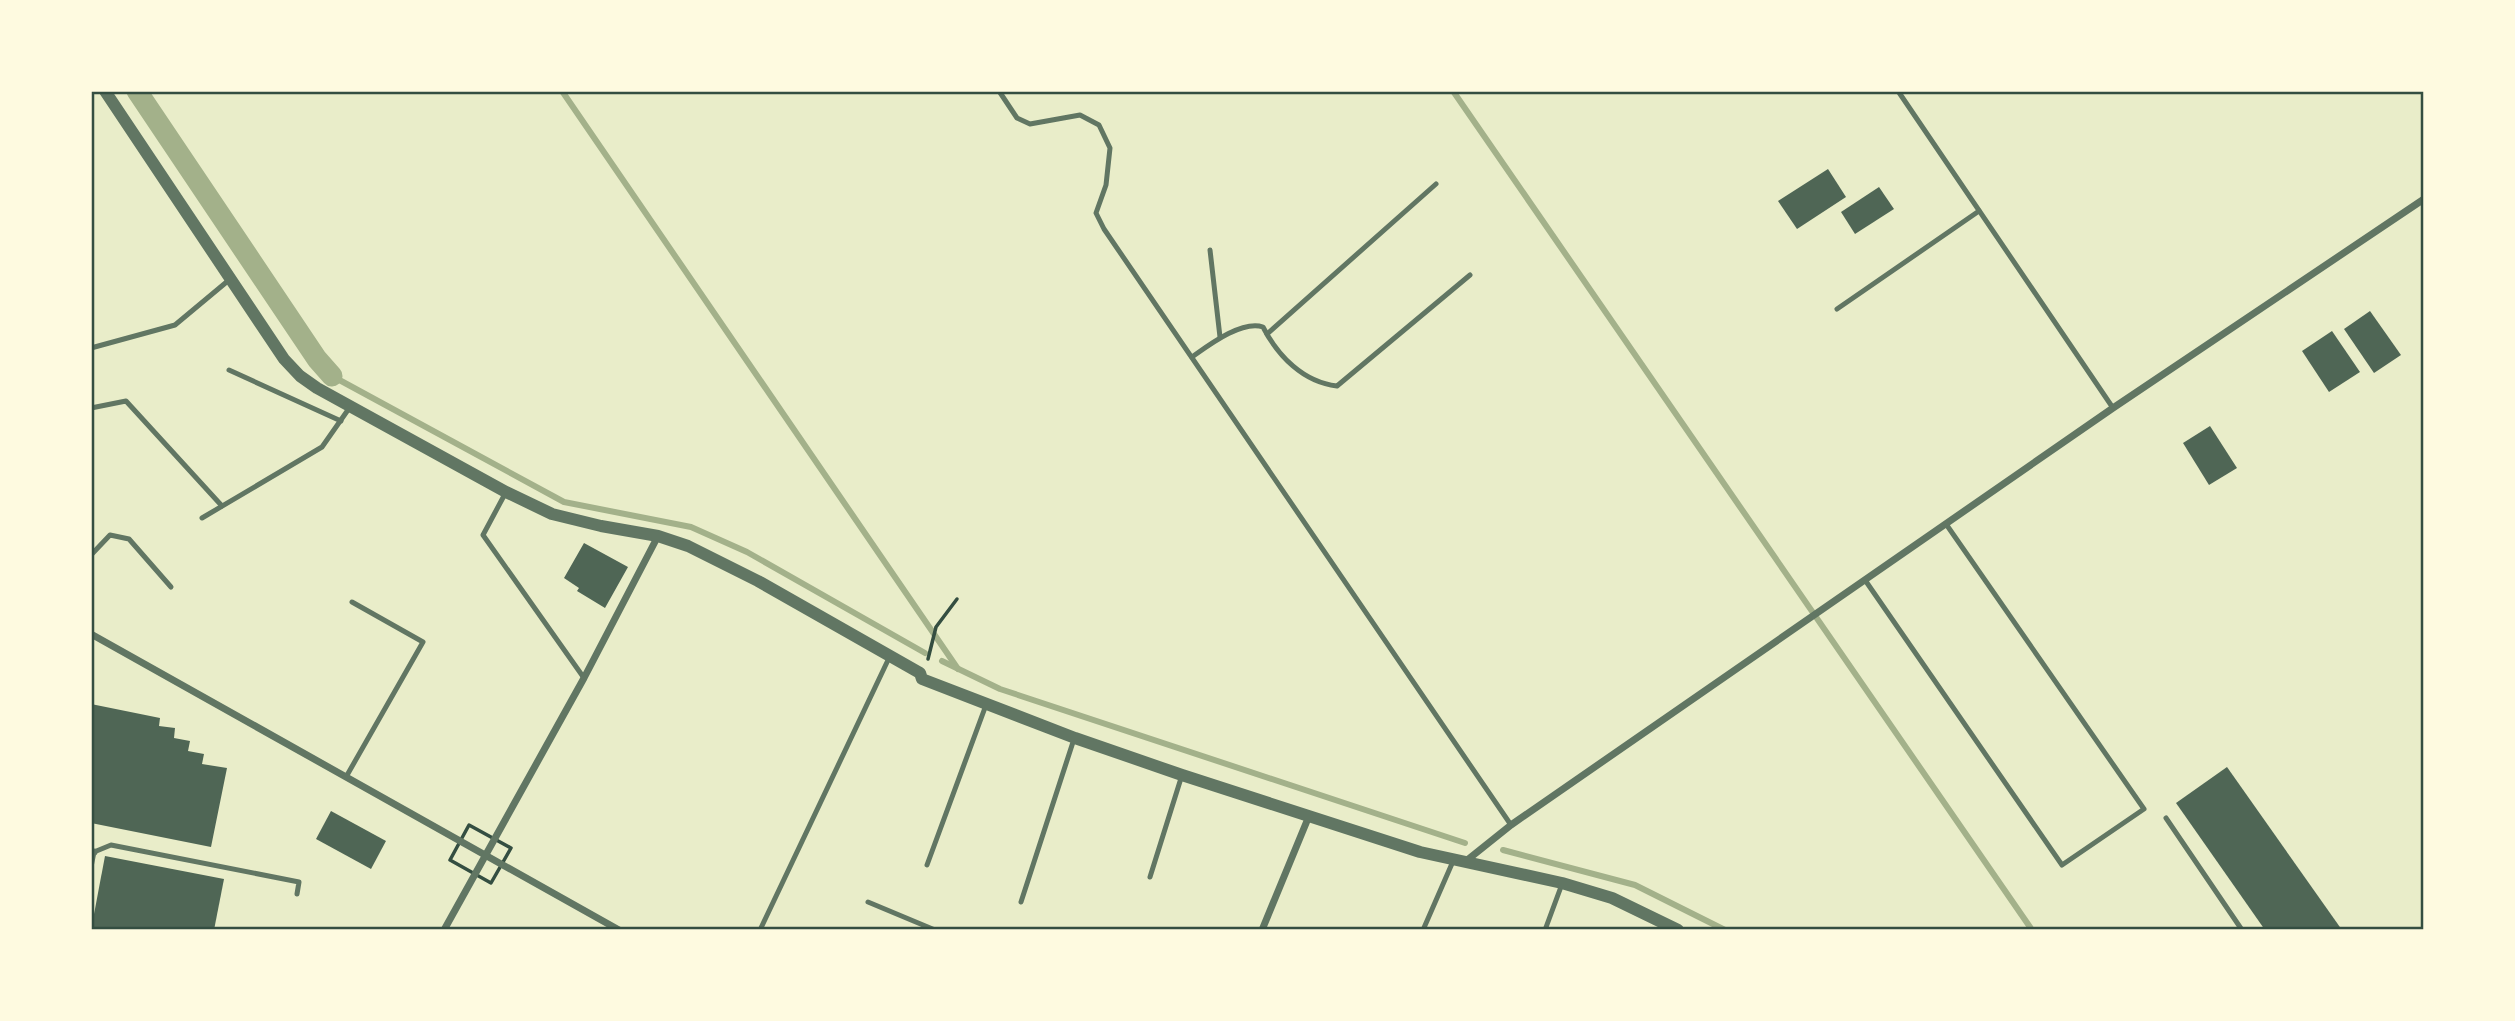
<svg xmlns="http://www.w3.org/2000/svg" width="2515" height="1021" font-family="Jost,sans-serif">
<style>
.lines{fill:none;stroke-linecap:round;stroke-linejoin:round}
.stream{stroke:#a3b18a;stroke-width:6}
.canal{stroke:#a3b18a;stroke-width:21}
.building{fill:#4f6655}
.path{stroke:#344e41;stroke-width:3.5}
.service{stroke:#617663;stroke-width:5}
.minor{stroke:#617663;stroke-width:7}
.tertiary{stroke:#617663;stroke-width:12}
.neatline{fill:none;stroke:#344e41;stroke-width:2.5}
</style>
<rect width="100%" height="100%" fill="#e9edc9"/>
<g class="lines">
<g class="stream">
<polyline points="562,91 958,669"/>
<polyline points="1453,91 2032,930"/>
<polyline points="332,376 564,502 691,527 747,552 925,653"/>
<polyline points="942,661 1000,689 1465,843"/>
<polyline points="1503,850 1635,885 1725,930"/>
</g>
<polyline class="canal" points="137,91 317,359 332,376"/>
</g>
<g class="building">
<polygon points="1828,169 1846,197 1797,229 1778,201"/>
<polygon points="1879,187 1894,209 1855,234 1841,212"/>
<polygon points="2370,311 2401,355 2374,373 2344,329"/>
<polygon points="2332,331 2360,372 2329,392 2302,351"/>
<polygon points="2210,426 2237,468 2209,485 2183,443"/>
<polygon points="584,543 628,567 605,608 577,591 579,588 564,578"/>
<polygon points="91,704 160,718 159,726 175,728 174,738 190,741 188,751 204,754 202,764 227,768 211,847 91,823"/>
<polygon points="2227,767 2342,930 2265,930 2176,803"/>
<polygon points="331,811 386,841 371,869 316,839"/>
<polygon points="105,856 224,879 214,930 91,930"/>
</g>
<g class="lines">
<g class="path">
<polyline points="928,659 936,627 957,599"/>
<polygon points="469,825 511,848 491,883 450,860"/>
</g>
<g class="service">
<polyline points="999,91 1017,118 1030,124 1080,115 1099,125 1110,148 1106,185 1096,213 1104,229 1511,825"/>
<polyline points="1898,91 2113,408"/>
<polyline points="1210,250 1220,337"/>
<polyline points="1837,309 1979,211"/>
<polyline points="1267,334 1436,184"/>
<polyline points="91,348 175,325 229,280"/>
<path d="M1192,357C1209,345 1242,320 1263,327C1278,356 1303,382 1337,386L1470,275"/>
<polyline points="229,370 341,421"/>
<polyline points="91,408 126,401 222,506"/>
<polyline points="506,492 483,535 584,678"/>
<polyline points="202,518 322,447 350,407"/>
<polyline points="91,555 110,535 129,539 171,587"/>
<polyline points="1865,580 2062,865 2144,809 1946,524"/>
<polyline points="346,777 423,642 352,602"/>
<polyline points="2166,818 2242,930"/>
<polyline points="927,865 986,705"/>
<polyline points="91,867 94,852 111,845 299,882 297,894"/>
<polyline points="1150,877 1182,775"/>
<polyline points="868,902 935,930"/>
<polyline points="1021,902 1074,739"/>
<polyline points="760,930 889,658"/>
<polyline points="1423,930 1454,859"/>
<polyline points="1545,930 1562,884"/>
</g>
<g class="minor">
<polyline points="91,634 619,930"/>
<polyline points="91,852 94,852"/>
<polyline points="1466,861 1511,825 2113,408 2424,199"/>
<polyline points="444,930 584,678 658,536"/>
<polyline points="1262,930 1309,816"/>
</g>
<polyline class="tertiary" points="105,91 284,359 300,376 317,388 506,492 552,514 601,526 658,536 688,546 758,581 920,673 922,679 1075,738 1182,775 1420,852 1562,883 1612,898 1678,930"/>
</g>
<rect width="2515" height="1021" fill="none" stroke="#fefae0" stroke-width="186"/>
<rect x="93" y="93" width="2329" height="835" class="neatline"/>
</svg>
